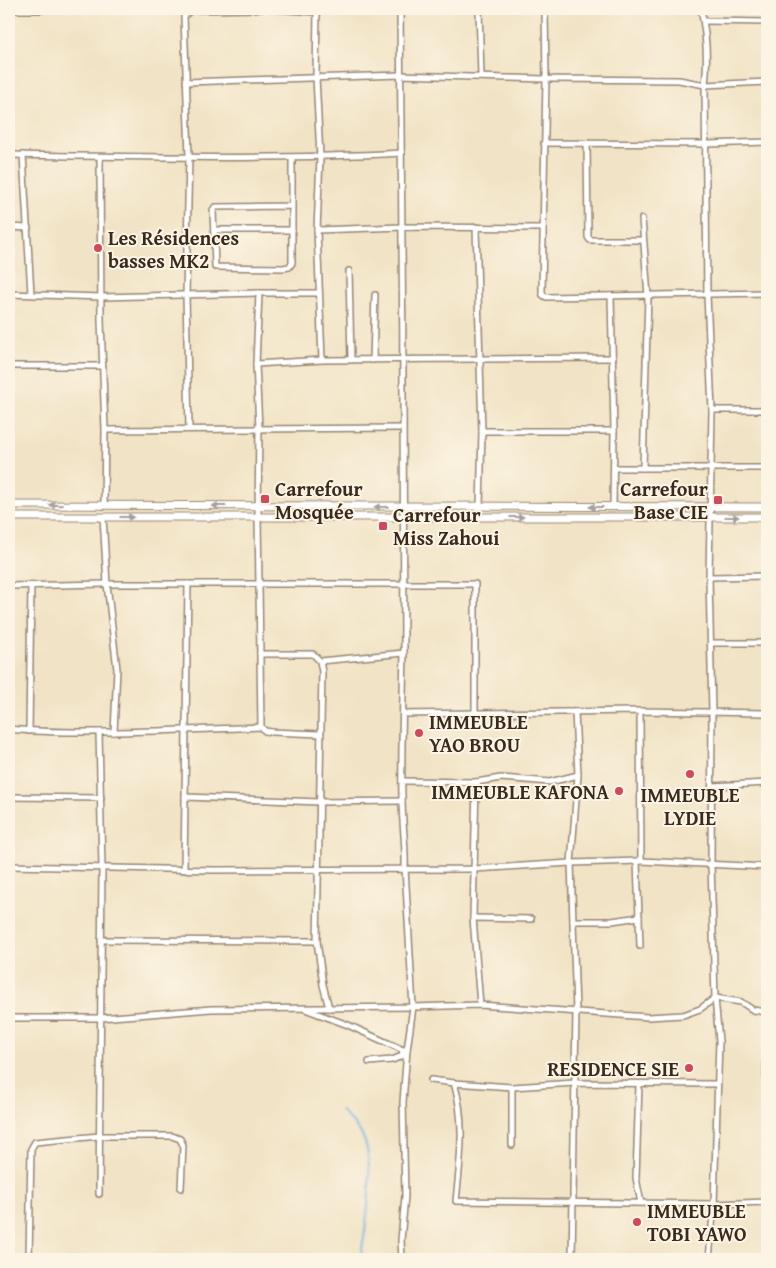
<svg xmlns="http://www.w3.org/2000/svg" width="776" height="1268" font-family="'Gentium Book Plus',serif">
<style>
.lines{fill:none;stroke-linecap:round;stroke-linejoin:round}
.stream{stroke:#6cb4e3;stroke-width:2}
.street-casing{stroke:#968672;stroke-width:8}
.secondary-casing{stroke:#968672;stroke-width:9}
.street{stroke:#fff;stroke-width:5}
.secondary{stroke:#fff;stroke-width:7}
.oneway{fill:#a79f9a}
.poi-dot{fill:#d1495b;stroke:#fcf5e5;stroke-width:2}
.labels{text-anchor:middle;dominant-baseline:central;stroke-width:4;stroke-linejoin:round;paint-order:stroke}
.poi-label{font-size:20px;font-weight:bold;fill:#3b2a1e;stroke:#fcf5e5;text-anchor:start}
</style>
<rect width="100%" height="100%" fill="#fcf5e5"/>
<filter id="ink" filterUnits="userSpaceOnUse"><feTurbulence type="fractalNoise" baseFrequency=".02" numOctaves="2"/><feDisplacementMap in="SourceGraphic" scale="10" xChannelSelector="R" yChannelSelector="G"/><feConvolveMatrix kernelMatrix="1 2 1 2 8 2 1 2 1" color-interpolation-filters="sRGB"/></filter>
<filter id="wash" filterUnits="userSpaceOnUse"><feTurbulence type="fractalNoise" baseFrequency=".0096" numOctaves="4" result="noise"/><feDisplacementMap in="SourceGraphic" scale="20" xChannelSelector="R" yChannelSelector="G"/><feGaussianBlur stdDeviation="1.12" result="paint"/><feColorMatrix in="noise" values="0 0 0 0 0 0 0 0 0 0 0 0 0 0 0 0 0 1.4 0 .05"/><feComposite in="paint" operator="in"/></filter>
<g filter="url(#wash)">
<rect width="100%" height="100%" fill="#f1e3c5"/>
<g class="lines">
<path class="stream" d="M341,1110C348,1120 358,1126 363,1137C376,1163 366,1230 360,1259"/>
</g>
</g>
<g filter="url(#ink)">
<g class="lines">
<g class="street-casing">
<g id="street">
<polyline points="273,9 317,12"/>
<polyline points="317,9 316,77 320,157 317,230 322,360"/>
<polyline points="479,9 481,76"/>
<polyline points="545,9 546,79 679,80 705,85 767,82"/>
<path d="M701,9C706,33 708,60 705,85L707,295L712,410L709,577L712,713L711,864L715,998L719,1041L714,1204L709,1259"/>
<polyline points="9,10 42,10"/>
<polyline points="704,21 767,22"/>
<polyline points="186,82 400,75 546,79 542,291 543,295 546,297 767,293"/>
<polyline points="544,143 707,144 767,142"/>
<polyline points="587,143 588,237 590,240 643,240"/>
<path d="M9,155C140,157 271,160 402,153"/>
<polyline points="23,155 31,294"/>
<polyline points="100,157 101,320 105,430 104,506"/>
<polyline points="292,157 292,263 289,267 283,268 215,267 213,210 215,207 292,206"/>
<polyline points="642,219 648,296 643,468"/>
<polyline points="9,227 28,228"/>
<polyline points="476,227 482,431 480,507"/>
<polyline points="214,230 292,230"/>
<polyline points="317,230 402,227 543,228"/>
<polyline points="349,271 351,360"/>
<polyline points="259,293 256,364 259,428 258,517 261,727"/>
<polyline points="9,294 102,297 259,293 319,293"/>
<polyline points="611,296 614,431 613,507"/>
<polyline points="373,360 375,295"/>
<polyline points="256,364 322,360 613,358"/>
<polyline points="9,366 102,366"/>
<polyline points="712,410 767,410"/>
<polyline points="189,429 186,295 189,156 184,16 191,10 261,9"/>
<polyline points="105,430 402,428"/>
<polyline points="482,431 614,431"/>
<polyline points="614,468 767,468"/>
<polyline points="103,517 107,584 117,669 114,732"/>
<polyline points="709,577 767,576"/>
<polyline points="9,586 107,584 475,584 475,713"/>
<polyline points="711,643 767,643"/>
<polyline points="260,654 313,654 320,661 322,672 317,941 323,985 329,1008"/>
<polyline points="320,661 404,653"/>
<polyline points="640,711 641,861 767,867"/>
<polyline points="403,714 640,711 767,713"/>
<path d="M9,729C44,733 80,732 116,732C164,731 212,729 261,727L265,731L272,732L320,734"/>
<polyline points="29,731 31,586"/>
<polyline points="402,781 476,782 501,778 550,782 578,775"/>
<polyline points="476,782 473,918 480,1005"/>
<polyline points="712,786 767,783"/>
<polyline points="9,797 101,798"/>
<polyline points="185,797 319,802 402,801"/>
<polyline points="637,861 640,946"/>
<polyline points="9,866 214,870 474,869 571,863 641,861"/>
<polyline points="184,870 188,584"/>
<polyline points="473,918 531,919"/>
<polyline points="573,921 612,921 639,917"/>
<polyline points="101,940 317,941"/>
<polyline points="305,1009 348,1025 403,1050 407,1050"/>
<polyline points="766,1012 767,1150"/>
<path d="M9,1018H100L211,1009L413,1007L405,868C406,845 402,822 402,799C401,750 403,701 404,652C404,438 402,223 400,9"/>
<polyline points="369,1062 392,1060 402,1056 403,1050"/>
<path d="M431,1080L454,1083C466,1120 460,1162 456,1201L714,1204L767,1202"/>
<polyline points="454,1083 512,1087 575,1083 717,1084"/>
<polyline points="639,1084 636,1178 641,1203"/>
<polyline points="512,1145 512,1087"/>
<polyline points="99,1194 102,868 99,732"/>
<polyline points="29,1259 31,1149 35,1142 99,1136 172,1136 180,1139 183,1145 181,1188"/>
<polyline points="402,1259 401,1240 405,1196 403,1102 407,1050 413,1007 480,1005 648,1017 683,1015 700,1009 715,998 741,1002 753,1010 767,1012"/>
<polyline points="572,1259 576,1011 571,863 578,775 575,712"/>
</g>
</g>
<g class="secondary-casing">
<g id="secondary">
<polyline points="9,505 767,507"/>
<polyline points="9,517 767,517"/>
</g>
</g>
<use href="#street" class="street"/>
<use href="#secondary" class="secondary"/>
</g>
<defs><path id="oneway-solid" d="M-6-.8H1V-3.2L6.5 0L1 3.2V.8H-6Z" transform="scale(1.25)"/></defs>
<g class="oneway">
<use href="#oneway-solid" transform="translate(56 505) rotate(-179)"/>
<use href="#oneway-solid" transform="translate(219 506) rotate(-180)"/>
<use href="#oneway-solid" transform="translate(381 507) rotate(-180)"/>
<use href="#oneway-solid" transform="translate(596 507) rotate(-180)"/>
<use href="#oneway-solid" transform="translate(127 517)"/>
<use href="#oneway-solid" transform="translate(517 517)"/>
<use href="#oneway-solid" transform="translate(732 517)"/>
</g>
</g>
<g class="poi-dot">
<circle cx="98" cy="248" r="5"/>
<rect x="260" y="494" width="10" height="10" rx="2.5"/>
<rect x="713" y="495" width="10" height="10" rx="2.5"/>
<rect x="378" y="521" width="10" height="10" rx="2.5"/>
<circle cx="419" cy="733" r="5"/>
<circle cx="690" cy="774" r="5"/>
<circle cx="619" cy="791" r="5"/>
<circle cx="689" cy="1068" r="5"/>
<circle cx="637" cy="1222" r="5"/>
</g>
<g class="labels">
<g class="poi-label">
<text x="108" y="237">Les Résidences<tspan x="108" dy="23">basses MK2</tspan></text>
<text x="275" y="488">Carrefour<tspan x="275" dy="23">Mosquée</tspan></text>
<text x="708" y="488" text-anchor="end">Carrefour<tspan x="708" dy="23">Base CIE</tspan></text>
<text x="393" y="514">Carrefour<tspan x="393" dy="23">Miss Zahoui</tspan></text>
<text x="429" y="721">IMMEUBLE<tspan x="429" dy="23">YAO BROU</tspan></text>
<text x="609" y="791" text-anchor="end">IMMEUBLE KAFONA</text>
<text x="690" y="794" text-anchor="middle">IMMEUBLE<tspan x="690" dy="23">LYDIE</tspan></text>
<text x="679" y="1068" text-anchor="end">RESIDENCE SIE</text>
<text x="647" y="1210">IMMEUBLE<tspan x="647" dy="23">TOBI YAWO</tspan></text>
</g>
</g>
<rect width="776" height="1268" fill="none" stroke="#fcf5e5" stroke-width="30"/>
</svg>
